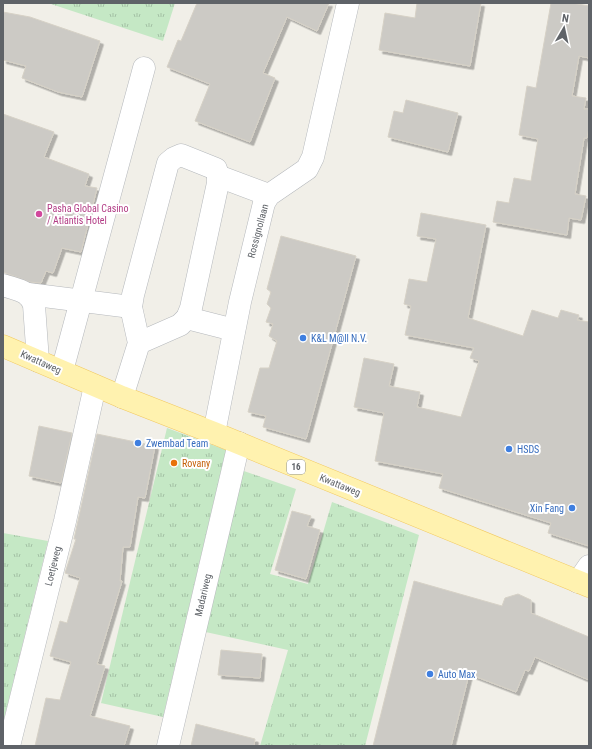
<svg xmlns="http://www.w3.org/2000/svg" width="592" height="749" font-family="'Roboto Condensed',sans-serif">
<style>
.grass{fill:url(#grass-tufts)}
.building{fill:#cccac5;stroke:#d6d1c6;filter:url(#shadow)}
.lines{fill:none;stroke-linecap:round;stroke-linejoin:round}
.minor-casing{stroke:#b5b8bc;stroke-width:23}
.major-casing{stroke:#f2c960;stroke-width:23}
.minor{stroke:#fff;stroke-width:22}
.major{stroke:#fff2af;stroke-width:22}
.hotel-dot{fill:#d1479c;stroke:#fff;stroke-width:1.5}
.shop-dot{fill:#3f7fe0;stroke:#fff;stroke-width:1.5}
.food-dot{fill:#e8710a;stroke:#fff;stroke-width:1.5}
.labels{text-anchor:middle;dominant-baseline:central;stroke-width:4;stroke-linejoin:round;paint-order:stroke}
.shield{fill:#fff;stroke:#8f9295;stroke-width:1}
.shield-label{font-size:9px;font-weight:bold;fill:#5f6368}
.hotel-label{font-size:10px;fill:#b23c85;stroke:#fff;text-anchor:start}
.street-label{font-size:10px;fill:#5f6368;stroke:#fff}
.shop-label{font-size:10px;fill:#366cbe;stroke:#fff;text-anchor:start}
.food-label{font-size:10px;fill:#c56008;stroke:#fff;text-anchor:start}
</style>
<defs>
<pattern id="grass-tufts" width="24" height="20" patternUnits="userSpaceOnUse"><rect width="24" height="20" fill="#c5e8c5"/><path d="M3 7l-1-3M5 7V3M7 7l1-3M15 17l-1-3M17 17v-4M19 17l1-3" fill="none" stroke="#a3c0a4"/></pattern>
<filter id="shadow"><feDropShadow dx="3.5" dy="3.5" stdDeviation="0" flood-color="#0004"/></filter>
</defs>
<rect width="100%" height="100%" fill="#f1efe8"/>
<g class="grass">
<polygon points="48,3 175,3 163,41"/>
<polygon points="167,428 226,450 163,717 101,703"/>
<polygon points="241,470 296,489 270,574 308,584 332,502 419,535 365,746 260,746 288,650 201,631"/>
<polygon points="3,533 48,541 3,723"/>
</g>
<g class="building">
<polygon points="197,3 329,3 317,31 287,17 263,73 275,78 250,142 195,121 210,84 167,67 178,40 181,41"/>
<polygon points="417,3 481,3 470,66 379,50 385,13 415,18"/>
<polygon points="551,3 572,3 589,6 589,58 579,56 572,96 586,98 584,109 589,109 589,127 587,138 584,138 575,194 586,196 581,220 569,218 567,235 493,222 497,201 509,203 514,178 531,181 538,139 519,135 527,86 536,88"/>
<polygon points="3,12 30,17 100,41 82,97 58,92 22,78 26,66 3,60"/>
<polygon points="406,100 458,113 448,152 388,137 394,111 403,113"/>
<polygon points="3,114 54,132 44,157 89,174 85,186 97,188 81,252 62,248 53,273 46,271 41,283 30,282 3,272"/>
<polygon points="421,213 486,225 468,318 523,336 532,310 558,318 561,310 579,315 577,320 589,322 589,546 548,533 551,523 439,488 443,474 375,461 384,413 354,407 364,358 394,364 389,386 420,392 417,407 461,417 479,361 470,358 474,348 405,335 411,306 404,304 409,279 427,282 436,239 417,236"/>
<polygon points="281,236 356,256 306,439 263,427 266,416 248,412 260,368 269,368 277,341 269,336 273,324 266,322 271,308 267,304 271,292 267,289"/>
<polygon points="39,426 72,433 61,483 29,476"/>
<polygon points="97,434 155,446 145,498 138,497 130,547 123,547 120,581 122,581 97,664 105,666 90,716 130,726 124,746 35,746 46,698 60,700 71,662 50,656 60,621 67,623 80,578 65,573 76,539 74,539"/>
<polygon points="292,511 311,516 307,526 320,530 306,579 275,570"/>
<polygon points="414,581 502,606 505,598 518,594 531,600 531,613 589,637 589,680 535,657 529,671 525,670 516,692 469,674 451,746 373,746"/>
<polygon points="221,650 262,654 260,678 218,675"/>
<polygon points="196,724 255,739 254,746 191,746"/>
</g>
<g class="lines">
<g class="minor-casing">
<g id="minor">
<polyline points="218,176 269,195"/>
<path d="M3,285C17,290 29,290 34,305L38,361"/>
<polyline points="28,294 131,307"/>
<polyline points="187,318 234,330"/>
<polyline points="62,371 144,68"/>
<polyline points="122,397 139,343 131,307 133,295 168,163 174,158 181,155 216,169 218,176 218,183 191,308 187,318 180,325 139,343"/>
<polyline points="214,433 240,302 264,203 269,195 307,169 313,157 348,3"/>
<polyline points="578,582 589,566"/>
<polyline points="9,746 65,521 95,386"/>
<polyline points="168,746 239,443"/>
</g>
</g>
<g class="major-casing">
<polyline id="major" points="3,346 122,397 214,433 589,586"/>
</g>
<use href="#minor" class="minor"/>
<use href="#major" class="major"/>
</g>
<circle class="hotel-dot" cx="39" cy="214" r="4"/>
<g class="shop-dot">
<circle cx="303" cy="338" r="4"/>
<circle cx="138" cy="443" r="4"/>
<circle cx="509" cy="449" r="4"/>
<circle cx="572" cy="508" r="4"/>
<circle cx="430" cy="674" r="4"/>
</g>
<circle class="food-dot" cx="174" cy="463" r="4"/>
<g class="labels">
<rect class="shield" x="287" y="460" width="18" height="14" rx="3"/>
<g class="shield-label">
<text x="296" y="467">16</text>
</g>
<g class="hotel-label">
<text x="47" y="208">Pasha Global Casino<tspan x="47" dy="12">/ Atlantis Hotel</tspan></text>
</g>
<g class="street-label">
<text transform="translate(258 231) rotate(-75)">Rossignollaan</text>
<text transform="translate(41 362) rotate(24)">Kwattaweg</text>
<text transform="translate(340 485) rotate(22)">Kwattaweg</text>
<text transform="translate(53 566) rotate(-76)">Loetjeweg</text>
<text transform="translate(203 595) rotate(-77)">Madariweg</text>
</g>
<g class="shop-label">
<text x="311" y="338">K&amp;L M@ll N.V.</text>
<text x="146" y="443">Zwembad Team</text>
<text x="517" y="449">HSDS</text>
<text x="564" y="508" text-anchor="end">Xin Fang</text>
<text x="438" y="674">Auto Max</text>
</g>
<g class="food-label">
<text x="182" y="463">Rovany</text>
</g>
</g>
<rect width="592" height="749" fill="none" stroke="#5f6368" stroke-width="8"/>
<g transform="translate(564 28) rotate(9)" stroke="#ffffff" stroke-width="3" paint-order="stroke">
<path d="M0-3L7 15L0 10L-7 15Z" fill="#5f6368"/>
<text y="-6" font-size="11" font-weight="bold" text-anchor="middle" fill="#5f6368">N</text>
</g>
</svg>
